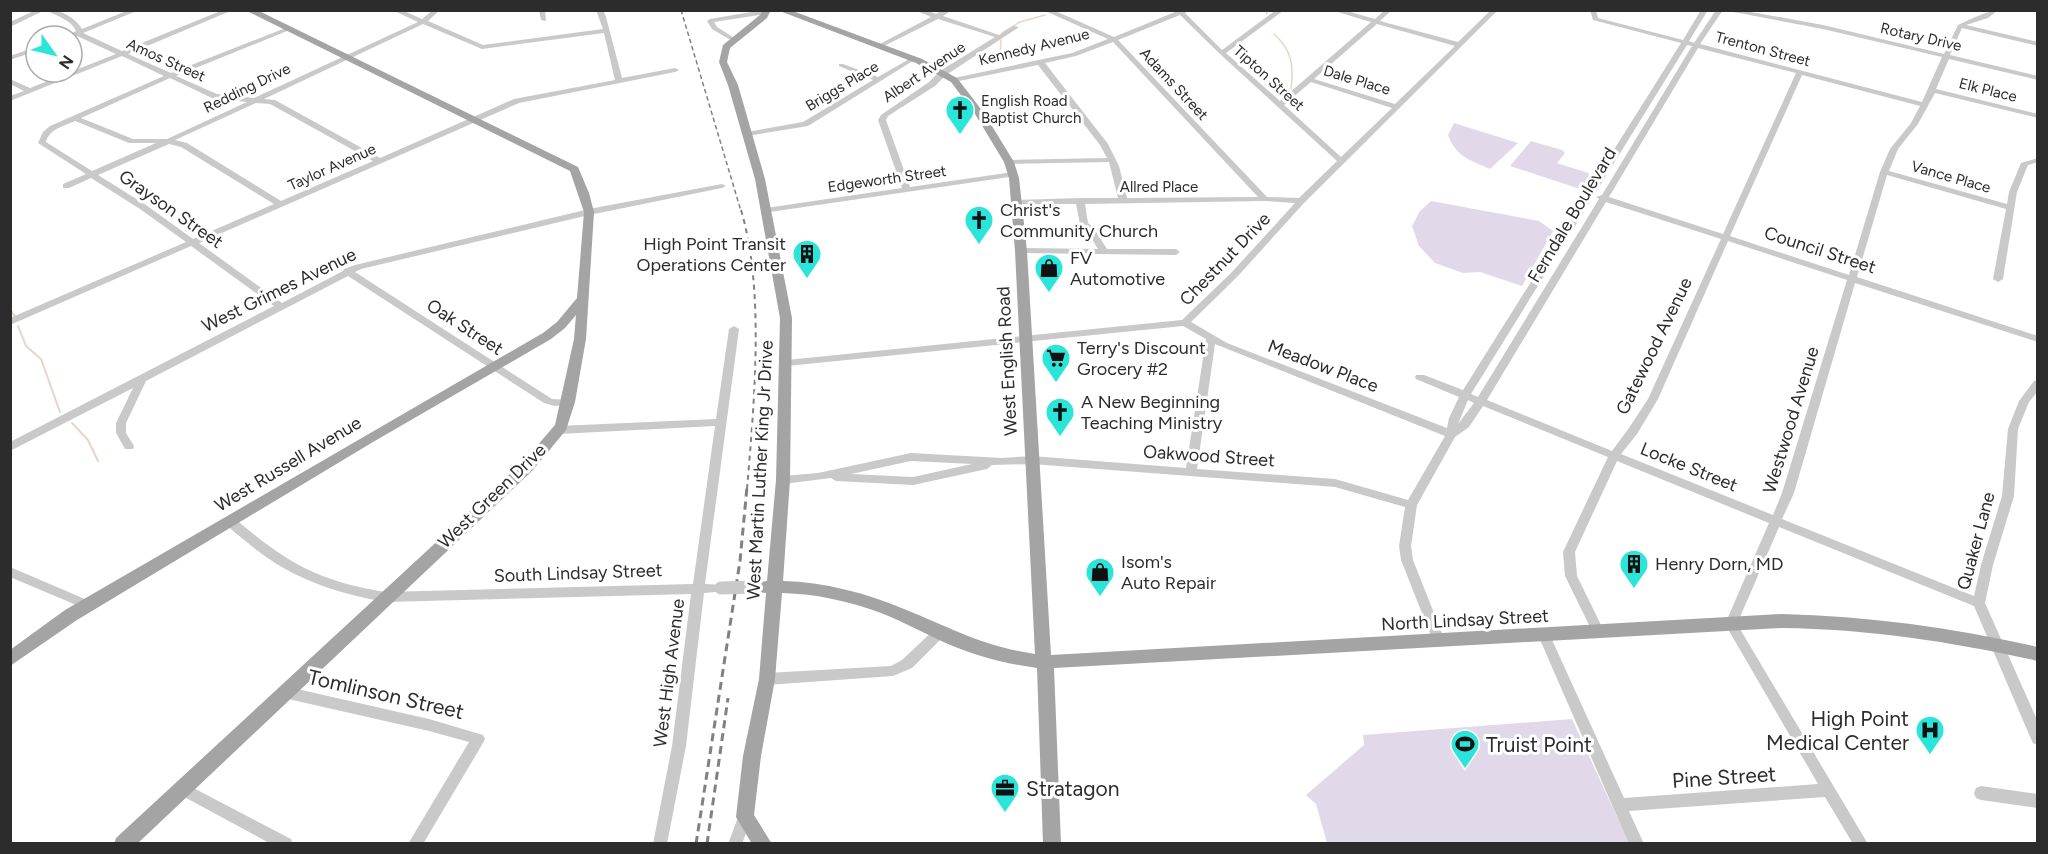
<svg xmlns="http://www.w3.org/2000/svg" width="2048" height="854" font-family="Figtree,sans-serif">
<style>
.green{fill:#e1d9ea}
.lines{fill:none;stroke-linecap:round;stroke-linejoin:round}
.stream-far1{stroke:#ebd4c5;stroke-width:1.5}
.stream{stroke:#ebd4c5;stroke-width:2}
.minor{fill:#c9c9c9;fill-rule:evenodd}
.major{fill:#a4a4a4;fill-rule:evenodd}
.rail-far2{stroke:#818181;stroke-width:1.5;stroke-dasharray:4.5 3;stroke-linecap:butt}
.rail-far1{stroke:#818181;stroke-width:2;stroke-dasharray:5 4.5;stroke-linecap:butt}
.rail{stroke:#818181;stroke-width:3;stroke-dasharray:8 5;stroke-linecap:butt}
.minor-bridge{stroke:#c9c9c9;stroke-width:13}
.labels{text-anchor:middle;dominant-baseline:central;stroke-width:6;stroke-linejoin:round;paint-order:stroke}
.far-street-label{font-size:15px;fill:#2c2c2c;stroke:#fff}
.far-poi-label{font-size:15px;fill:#2c2c2c;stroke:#fff;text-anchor:start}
.street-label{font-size:18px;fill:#2c2c2c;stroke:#fff}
.poi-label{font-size:18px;fill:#2c2c2c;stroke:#fff;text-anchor:start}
.near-street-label{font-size:21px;fill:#2c2c2c;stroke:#fff}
.near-poi-label{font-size:21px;fill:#2c2c2c;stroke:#fff;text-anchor:start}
</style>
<rect width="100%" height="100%" fill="#fff"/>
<g class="green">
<path d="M1454,123L1518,143L1490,169C1470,160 1456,157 1448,135Z"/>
<polygon points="1531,141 1562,150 1565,153 1557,163 1588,173 1591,176 1583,187 1577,188 1510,166"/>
<polygon points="1431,201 1539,221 1553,231 1522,286 1480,272 1463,273 1435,263 1419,246 1412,226 1420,211"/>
<polygon points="1572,719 1629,843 1327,843 1316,804 1306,795 1364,745 1363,735"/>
</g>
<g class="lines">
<g class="stream-far1">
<polyline points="1266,10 1267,14"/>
<polyline points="1058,11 1061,10"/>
<polyline points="1002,33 1020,22 1045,15"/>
<path d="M1274,34C1292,50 1294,66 1291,89"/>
<polyline points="1000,54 1001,40"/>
</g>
<g class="stream">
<polyline points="10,310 15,316"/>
<polyline points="18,326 26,346 41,359 60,412"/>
<polyline points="72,423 88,440 98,461"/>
</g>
<g class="minor">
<polygon points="36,10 45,10 10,27 10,22"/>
<path d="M47,10C61,10 75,17 82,29L129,10H139L83,33L122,51L223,10H233L128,54L171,73L283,29H287V31L176,76L217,94L254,98L418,22L392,10H402L422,19L433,10H440L428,21L483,45L603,29L596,10H603L606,17L622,78L675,68L679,70L675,72L519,103L199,243L282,303L343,271L344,269L355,265L589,209L722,184L726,186L722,188L589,215L361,269L355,272L552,399L572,400L573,402L572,404L555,406L544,403L348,276L146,381L126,423V433L134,446L133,449H125L116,433V423L133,388L10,451V442L274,306L191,246L10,325V318L186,242L140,209L91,178L69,188H63V184L86,174L38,143L43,132L50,126L164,76L122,56L10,101V96L24,91L10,84V79L30,88L116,54L77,36L72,38V36H67L76,31C71,19 57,17 47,10ZM423,24L482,49L604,33L615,80L514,99L380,158L275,100L264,99ZM170,78L212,98L247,102L167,139H133L81,118ZM256,103L270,104L373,161L281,201L187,143L175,140ZM75,121L129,143H156L92,171L46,142C49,129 64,126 75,121ZM169,144L181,147L274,204L193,239L146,205L98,175Z"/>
<polygon points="539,10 545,10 546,21 541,20"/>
<polygon points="763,10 769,12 766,14 714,22 717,27 736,39 737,40 734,42 712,29 707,21 710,19"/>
<polygon points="915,10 926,10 936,14 943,10 952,10 943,16 999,35 1014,26 1019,27 946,75 935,86 888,116 886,120 910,187 1013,172 1017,174 1016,176 763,213 762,211 766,208 902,188 878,120 881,115 929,82 940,71 995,37 938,19 880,48 876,48 876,46 931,17"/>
<path d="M1043,10H1053L1114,37L1180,10H1190L1185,13L1222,50L1276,10H1284L1226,53L1280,101L1371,22L1331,10H1343L1375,19L1385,10H1392L1380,21L1458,42L1491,10H1498L1304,203L1238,276L1191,322L1227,343L1447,428L1449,418L1459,397L1416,379L1415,377L1416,375H1424L1463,390L1681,43L1593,20L1590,10H1596L1598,18L1683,40L1701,10H1708L1689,41L1694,43L1716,10H1723L1700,44L1922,102L1942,57L1823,29L1723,10H1740L1823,25L1944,54L1958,25C1966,21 1990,10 1998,10L1988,18L1966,25L2038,42V46L1962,28L1950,55L2038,76V80L1949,59L1936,89L2038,114V118L1935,93L1918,124L1898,149L1889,171L2007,204L2009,192L2021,163L2038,158V162L2028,165L2017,192L2003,279L1998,282L1993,279L2006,209L1887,175L1857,277L2038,336V342L1855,283L1794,493L1782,519L1974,596L1981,565L2002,496L2008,429L2019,401L2034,381L2038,380V391L2029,402L2018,429L2014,496L1993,565L1985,603L2038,722V745L2033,743L2031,739L1974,606L1779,527L1737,624L1868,844H1853L1825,797L1629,811L1644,844H1629L1538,635L1540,631L1544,630L1548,631L1624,798L1818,784L1725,624L1769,523L1617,461L1575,552L1577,576L1605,633L1603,637L1599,638L1595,637L1565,576L1563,552L1608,457L1483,406L1469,427L1455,437L1417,505L1411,546L1413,560L1445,641L1443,645L1439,646L1435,645L1433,641L1401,560L1399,546L1405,507L1335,487L1032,464L992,465L987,469L913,485L836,481L831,478L783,484L779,483L777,480L779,477L783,476L818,473L911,453L1002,458L1032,456L1186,468L1206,339L1183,326L787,366L782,363L787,360L1182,320L1232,272L1295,203L1265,201L1085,204L1088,223L1093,227L1107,249H1176L1180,252L1176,255L1018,253L1017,251L1021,248L1098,249L1087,231L1080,224L1076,204H1017L1013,202L1014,200L1080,198H1118L1109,162L1009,164L1005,162L1009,160L1107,158L1100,145L1038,65L954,82L950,80L954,78L1072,53L1108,39ZM1180,15L1220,54L1337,161L1299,198L1267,197L1118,40ZM1377,24L1455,46L1395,104L1314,79ZM1113,42L1258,197L1127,198L1119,166L1108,144L1045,63L1076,56ZM1687,45L1692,46L1602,195L1596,197L1599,199L1478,397L1471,394ZM1698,48L1796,73L1723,234L1609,197ZM1802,75L1920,106L1911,123L1890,149L1880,172L1849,275L1730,236ZM1311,82L1392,108L1341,157L1284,105ZM1606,202L1721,239L1648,399L1629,428L1612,451L1487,400ZM1728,241L1847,280L1782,493L1773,515L1621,454L1637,434L1658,399ZM1215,344L1445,436L1408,500L1335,479L1197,469ZM1468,400L1474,403L1458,424ZM911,461L972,464L913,477L851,474Z"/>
<polygon points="36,47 36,51 10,60 10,56"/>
<polygon points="911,58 916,59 808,126 747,136 743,134 747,132 803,122 873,80 839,66 839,64 843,64 878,77"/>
<path d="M734,326L739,329L705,584L725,585L727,588L725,591L704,593L686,746L667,844H653L672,746L691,594L386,602C334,593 288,577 248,543C240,536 230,530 224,521L226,518H234C287,563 317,581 386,592L693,584L715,426L559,434L554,430L559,426L716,419L729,329Z"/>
<polygon points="10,567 92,602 94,605 92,608 88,610 10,577"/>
<polygon points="940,627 944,628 946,632 944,636 912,668 893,676 767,685 762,683 761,679 762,675 767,673 891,666 902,660 936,628"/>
<polygon points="284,686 429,719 483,735 485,739 483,743 423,844 408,844 469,742 429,731 284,698 279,696 277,692 279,688"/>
<polygon points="182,782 291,839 293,844 271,844 177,793 175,788 177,783"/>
<polygon points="1981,786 2038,794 2038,808 1981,800 1976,798 1974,793 1976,788"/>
<polygon points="745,810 750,812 752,817 742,844 728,844 740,812"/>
</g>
<g class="major">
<polygon points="245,10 257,10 578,167 589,193 594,212 586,339 575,402 566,430 533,470 137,844 114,844 116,838 523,462 555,425 574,339 576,315 565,328 551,339 373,442 77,620 10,666 10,650 65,610 543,333 557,322 577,298 584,212 570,171"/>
<path d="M763,10H771L767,18L730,48L727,62L738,85L765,179L792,318L790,480L783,581C824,582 866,593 904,609C952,628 981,646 1035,654L1015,251L1009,178L1004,162L975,114L951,82L916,63L777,10H790L922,59L957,78L984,113L1014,162L1019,178L1027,251L1051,655L1782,614C1869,616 1953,628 2038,647V661C1953,642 1869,629 1782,628L1054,668L1061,844H1043L1037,668C1006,664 977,656 948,644C926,634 904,622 881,613C849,601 816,594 782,593L775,679L761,756L754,815L772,844H752L736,817L743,756L759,679L766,593L751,591L748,587L751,583L767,581L776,480L780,318L755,179L728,85L719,62L723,45L760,15Z"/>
</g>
<polyline class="rail-far2" points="681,10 741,211"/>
<path class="rail-far1" d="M741,210C765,290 754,405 747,489"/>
<g class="rail">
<polyline points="696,844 740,561 747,487"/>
<polyline points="707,844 728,698"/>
</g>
<polyline class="minor-bridge" points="721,588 756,587"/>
</g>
<defs>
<g id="church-pin" transform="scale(1.5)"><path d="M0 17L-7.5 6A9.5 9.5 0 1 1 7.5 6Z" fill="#2ce5da" stroke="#fff"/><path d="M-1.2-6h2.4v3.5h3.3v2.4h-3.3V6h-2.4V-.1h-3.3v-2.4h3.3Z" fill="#111"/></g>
<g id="building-pin" transform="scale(1.5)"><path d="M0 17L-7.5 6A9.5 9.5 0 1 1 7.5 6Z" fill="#2ce5da" stroke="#fff"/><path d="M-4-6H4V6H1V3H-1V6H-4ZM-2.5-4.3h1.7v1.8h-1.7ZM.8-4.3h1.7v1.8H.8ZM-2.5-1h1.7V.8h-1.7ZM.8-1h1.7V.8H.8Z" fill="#111"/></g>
<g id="shop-pin" transform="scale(1.5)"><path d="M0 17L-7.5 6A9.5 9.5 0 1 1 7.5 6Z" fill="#2ce5da" stroke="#fff"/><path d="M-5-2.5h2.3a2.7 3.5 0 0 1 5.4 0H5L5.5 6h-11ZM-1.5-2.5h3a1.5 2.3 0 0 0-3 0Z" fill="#111"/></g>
<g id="supermarket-pin" transform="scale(1.5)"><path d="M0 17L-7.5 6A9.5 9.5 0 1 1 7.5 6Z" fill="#2ce5da" stroke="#fff"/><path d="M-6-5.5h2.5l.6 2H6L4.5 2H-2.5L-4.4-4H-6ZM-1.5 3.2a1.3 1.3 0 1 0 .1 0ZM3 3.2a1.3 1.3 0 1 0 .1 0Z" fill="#111"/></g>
<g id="hospital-pin" transform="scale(1.5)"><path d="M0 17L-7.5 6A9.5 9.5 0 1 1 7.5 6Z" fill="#2ce5da" stroke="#fff"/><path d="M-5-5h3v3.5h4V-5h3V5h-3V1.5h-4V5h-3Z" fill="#111"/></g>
<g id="stadium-pin" transform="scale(1.5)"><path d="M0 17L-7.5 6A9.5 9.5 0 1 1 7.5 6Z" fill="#2ce5da" stroke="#fff"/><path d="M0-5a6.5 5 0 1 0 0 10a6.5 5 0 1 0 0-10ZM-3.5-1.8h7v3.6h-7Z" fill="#111"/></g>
<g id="office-pin" transform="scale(1.5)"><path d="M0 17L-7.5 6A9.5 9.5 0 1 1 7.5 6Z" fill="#2ce5da" stroke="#fff"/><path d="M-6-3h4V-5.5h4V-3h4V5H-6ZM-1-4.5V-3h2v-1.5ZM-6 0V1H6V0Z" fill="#111"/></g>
</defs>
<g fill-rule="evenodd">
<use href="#church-pin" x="960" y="110"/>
<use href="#church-pin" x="979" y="220"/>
<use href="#building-pin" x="807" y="254"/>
<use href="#shop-pin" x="1049" y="268"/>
<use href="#supermarket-pin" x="1056" y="358"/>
<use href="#church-pin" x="1060" y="412"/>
<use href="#building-pin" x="1634" y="564"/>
<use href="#shop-pin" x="1100" y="572"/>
<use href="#hospital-pin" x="1930" y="730"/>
<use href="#stadium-pin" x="1465" y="744"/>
<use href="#office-pin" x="1005" y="788"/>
</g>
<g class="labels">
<g class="far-street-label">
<text transform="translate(1921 37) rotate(13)">Rotary Drive</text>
<text transform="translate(1034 47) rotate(-14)">Kennedy Avenue</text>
<text transform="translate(1763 49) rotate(15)">Trenton Street</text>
<text transform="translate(166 60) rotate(24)">Amos Street</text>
<text transform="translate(924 72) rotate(-34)">Albert Avenue</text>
<text transform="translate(1269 78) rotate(42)">Tipton Street</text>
<text transform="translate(1357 80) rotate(17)">Dale Place</text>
<text transform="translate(1174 84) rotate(47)">Adams Street</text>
<text transform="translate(842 86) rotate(-31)">Briggs Place</text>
<text transform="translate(247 88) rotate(-26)">Redding Drive</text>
<text transform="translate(1988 90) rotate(14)">Elk Place</text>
<text transform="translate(332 167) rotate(-24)">Taylor Avenue</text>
<text transform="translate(1951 177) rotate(16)">Vance Place</text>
<text transform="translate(887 179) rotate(-8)">Edgeworth Street</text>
<text x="1159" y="187">Allred Place</text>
</g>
<g class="far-poi-label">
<text x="981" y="101">English Road<tspan x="981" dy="17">Baptist Church</tspan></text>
</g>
<g class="street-label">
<text transform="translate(171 209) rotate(35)">Grayson Street</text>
<text transform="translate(1572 215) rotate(-59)">Ferndale Boulevard</text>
<text transform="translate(1820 250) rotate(18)">Council Street</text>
<text transform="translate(1225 259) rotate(-46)">Chestnut Drive</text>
<text transform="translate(279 290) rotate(-26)">West Grimes Avenue</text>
<text transform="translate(465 327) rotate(33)">Oak Street</text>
<text transform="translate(1654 346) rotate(-64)">Gatewood Avenue</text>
<text transform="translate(1007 361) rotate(-93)">West English Road</text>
<text transform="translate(1323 366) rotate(21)">Meadow Place</text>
<text transform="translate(1791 420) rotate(-73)">Westwood Avenue</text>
<text transform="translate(1209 456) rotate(4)">Oakwood Street</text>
<text transform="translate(288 464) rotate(-31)">West Russell Avenue</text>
<text transform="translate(1689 467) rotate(22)">Locke Street</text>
<text transform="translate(760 470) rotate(-87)">West Martin Luther King Jr Drive</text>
<text transform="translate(492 496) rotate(-44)">West Green Drive</text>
<text transform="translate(1976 541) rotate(-75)">Quaker Lane</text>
<text transform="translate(578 573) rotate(-2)">South Lindsay Street</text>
<text transform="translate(1465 620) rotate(-3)">North Lindsay Street</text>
<text transform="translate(669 673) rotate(-83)">West High Avenue</text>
</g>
<g class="poi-label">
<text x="1000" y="210">Christ's<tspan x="1000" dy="21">Community Church</tspan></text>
<text x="786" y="244" text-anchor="end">High Point Transit<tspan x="786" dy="21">Operations Center</tspan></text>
<text x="1070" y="258">FV<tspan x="1070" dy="21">Automotive</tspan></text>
<text x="1077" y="348">Terry's Discount<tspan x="1077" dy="21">Grocery #2</tspan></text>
<text x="1081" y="402">A New Beginning<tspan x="1081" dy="21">Teaching Ministry</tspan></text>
<text x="1121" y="562">Isom's<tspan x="1121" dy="21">Auto Repair</tspan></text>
<text x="1655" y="564">Henry Dorn, MD</text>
</g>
<g class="near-street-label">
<text transform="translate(386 694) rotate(13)">Tomlinson Street</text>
<text transform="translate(1724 777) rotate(-4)">Pine Street</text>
</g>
<g class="near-poi-label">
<text x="1909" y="718" text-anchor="end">High Point<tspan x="1909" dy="24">Medical Center</tspan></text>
<text x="1486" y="744">Truist Point</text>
<text x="1026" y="788">Stratagon</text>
</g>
</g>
<rect width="2048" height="854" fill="none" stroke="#2c2c2c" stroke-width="24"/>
<g transform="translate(54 54) rotate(124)"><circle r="28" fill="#ffffff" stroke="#ababab" stroke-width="1.5"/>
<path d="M0-4.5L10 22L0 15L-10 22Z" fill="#2ce5da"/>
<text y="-9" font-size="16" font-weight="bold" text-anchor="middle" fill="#2c2c2c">N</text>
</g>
</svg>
